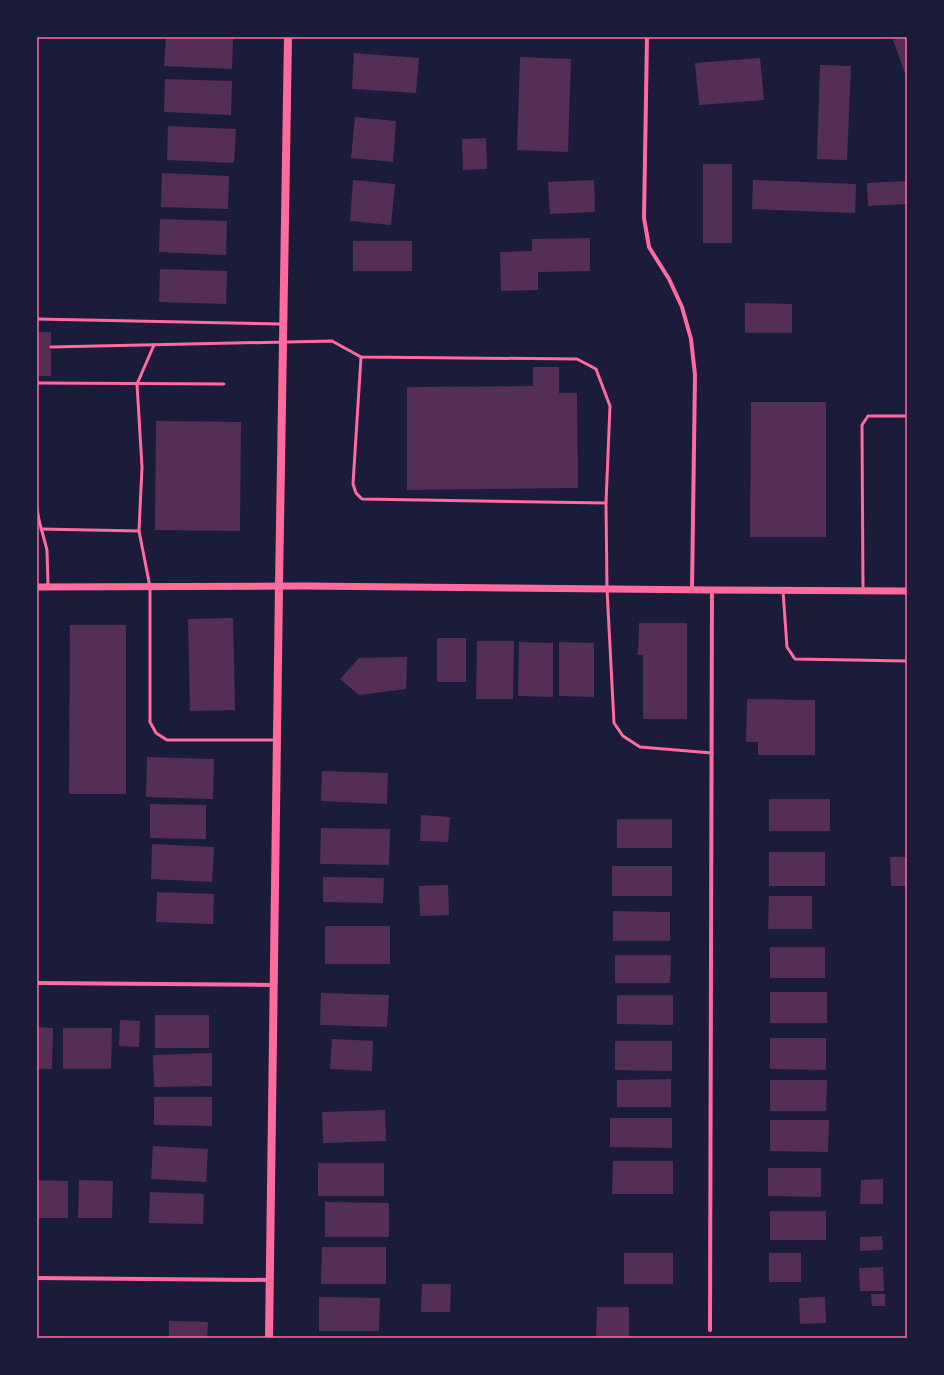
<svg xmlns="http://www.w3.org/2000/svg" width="944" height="1375" font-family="Karla,sans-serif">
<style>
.building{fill:#542f53}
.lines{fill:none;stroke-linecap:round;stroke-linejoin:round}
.service{stroke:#ff6b9d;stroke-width:3}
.minor{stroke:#ff6b9d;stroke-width:4}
.tertiary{stroke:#ff6b9d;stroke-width:7}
.secondary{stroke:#ff6b9d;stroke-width:8}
.neatline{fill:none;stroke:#ff6b9d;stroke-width:1.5}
</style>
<rect width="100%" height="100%" fill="#1b1b3a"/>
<g class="building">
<polygon points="166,37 233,37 232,69 164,66"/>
<polygon points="903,37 907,37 907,79 893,40"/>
<polygon points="354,53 419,58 416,93 352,89"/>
<polygon points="520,57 571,59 568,152 517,150"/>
<polygon points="760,58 764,100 699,105 695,63"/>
<polygon points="820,65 851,66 847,160 817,159"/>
<polygon points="165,79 232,81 231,115 164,112"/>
<polygon points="355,117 396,121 393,162 351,158"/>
<polygon points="168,126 236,129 234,163 167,160"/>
<polygon points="486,138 487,169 463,170 462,139"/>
<rect x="703" y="164" width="29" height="79"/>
<polygon points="162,173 229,176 228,209 161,207"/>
<polygon points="353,180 395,184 391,225 350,221"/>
<polygon points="594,180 595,212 550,214 548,182"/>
<polygon points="753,180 856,184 855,213 752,209"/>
<polygon points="906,181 907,204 868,206 867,183"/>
<polygon points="160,219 227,221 226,255 159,252"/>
<polygon points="590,238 590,271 538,272 538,290 501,291 500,252 532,251 532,239"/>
<rect x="353" y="241" width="59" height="30"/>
<polygon points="160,269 227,271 226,304 159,302"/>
<polygon points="745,303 792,304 792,333 745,333"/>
<rect x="37" y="332" width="14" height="44"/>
<polygon points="533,367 559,367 559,393 577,393 578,488 407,490 407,387 533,386"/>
<polygon points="751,402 826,402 826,537 750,537"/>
<polygon points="156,421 241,422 240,531 155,530"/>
<polygon points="233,618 235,710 190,711 188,619"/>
<polygon points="639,623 687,623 687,719 643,719 643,655 638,655"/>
<polygon points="70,625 126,625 126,794 69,794"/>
<rect x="437" y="638" width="29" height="44"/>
<polygon points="477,641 514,641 513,699 476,699"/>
<polygon points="519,642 553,643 553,697 518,696"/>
<polygon points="559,642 594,643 594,697 559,696"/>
<polygon points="407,657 406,689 359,695 340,679 359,658"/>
<polygon points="747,699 815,700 815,755 758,755 758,742 746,742"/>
<polygon points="147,757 214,759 213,799 146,797"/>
<polygon points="322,771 388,773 387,804 321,801"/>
<rect x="769" y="799" width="61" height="32"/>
<polygon points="150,804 206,805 206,839 150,838"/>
<polygon points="421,815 450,817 448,842 420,841"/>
<rect x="617" y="819" width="55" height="29"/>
<polygon points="321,828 390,829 389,865 320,864"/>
<polygon points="152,844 214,847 212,882 151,879"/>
<rect x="769" y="852" width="56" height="34"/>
<polygon points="890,857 907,857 907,886 891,886"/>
<rect x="612" y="866" width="60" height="30"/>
<polygon points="323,877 384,878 383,903 323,902"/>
<polygon points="448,885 449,915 420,916 419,886"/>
<polygon points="157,892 214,894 213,924 156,922"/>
<polygon points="769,896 812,896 812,929 768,929"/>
<polygon points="613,911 670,912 670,941 613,941"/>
<rect x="325" y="926" width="65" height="38"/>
<rect x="770" y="947" width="55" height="31"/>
<polygon points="615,955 671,955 670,983 615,983"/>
<rect x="770" y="992" width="57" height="31"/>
<polygon points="321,993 389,995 387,1027 320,1025"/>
<polygon points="617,995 673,995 673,1025 617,1024"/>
<rect x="155" y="1015" width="54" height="33"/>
<polygon points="120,1020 140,1021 139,1047 119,1046"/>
<polygon points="37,1027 53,1028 52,1069 37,1069"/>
<polygon points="63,1028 112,1028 111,1069 63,1069"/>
<polygon points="770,1038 826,1038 826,1070 770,1069"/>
<polygon points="332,1039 373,1041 372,1071 330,1069"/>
<polygon points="615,1041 672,1041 672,1071 615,1070"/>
<polygon points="212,1053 212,1086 154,1087 153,1055"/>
<polygon points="671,1079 671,1107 617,1107 617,1080"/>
<polygon points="770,1080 827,1080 826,1111 770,1111"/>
<polygon points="154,1097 212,1097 212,1126 154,1125"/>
<polygon points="385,1110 386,1141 323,1143 322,1112"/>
<polygon points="610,1118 672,1118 672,1148 610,1147"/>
<polygon points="770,1120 829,1120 828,1152 770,1151"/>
<polygon points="153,1146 208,1149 206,1182 151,1179"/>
<polygon points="613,1161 673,1161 673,1194 612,1194"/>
<rect x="318" y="1163" width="66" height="33"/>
<polygon points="768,1168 821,1168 821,1197 768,1196"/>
<polygon points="883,1179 883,1204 860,1204 861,1180"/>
<polygon points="37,1180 68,1181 68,1218 37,1218"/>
<polygon points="79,1180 113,1181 112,1218 78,1218"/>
<polygon points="150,1192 204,1194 203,1224 149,1223"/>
<polygon points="325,1202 389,1203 389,1237 325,1237"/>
<rect x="770" y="1211" width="56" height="29"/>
<polygon points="882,1236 883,1250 860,1251 860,1237"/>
<polygon points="322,1247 386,1247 386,1284 321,1284"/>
<rect x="624" y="1253" width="49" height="31"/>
<rect x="769" y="1253" width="32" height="29"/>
<polygon points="883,1267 884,1291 860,1291 859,1268"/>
<polygon points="422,1284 451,1284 450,1312 421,1312"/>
<polygon points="871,1294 885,1294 885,1306 872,1306"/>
<polygon points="319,1297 380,1298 379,1331 319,1331"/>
<polygon points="825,1297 826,1323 800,1324 799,1298"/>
<polygon points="597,1307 629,1307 629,1338 596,1338"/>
<polygon points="169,1321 208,1322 207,1338 169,1338"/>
<polygon points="45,1336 68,1337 68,1338 45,1338"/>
</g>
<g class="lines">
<g class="service">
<polyline points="37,319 282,324"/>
<polyline points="154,345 137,384 142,467 139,531 150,587 150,722 156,733 167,740 277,740"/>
<polyline points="51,347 332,341 361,357 577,359 596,369 610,406 606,503 607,589 614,723 623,736 640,747 712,753"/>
<polyline points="361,357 353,484 356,493 362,499 606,503"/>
<polyline points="37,383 224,384"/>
<polyline points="37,509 39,520 47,550 48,586"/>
<polyline points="41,529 139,531"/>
<polyline points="863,590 862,425 868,416 907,416"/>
<polyline points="783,591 787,647 795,659 907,661"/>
</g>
<g class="minor">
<polyline points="647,37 644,218 649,247 669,279 682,307 691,339 695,375 692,590"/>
<polyline points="37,983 274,985"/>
<polyline points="37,1278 270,1280"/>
<polyline points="710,1330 712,590"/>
</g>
<polyline class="tertiary" points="37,587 304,586 712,590 907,591"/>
<polyline class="secondary" points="269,1338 279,586 288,37"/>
</g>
<rect width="944" height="1375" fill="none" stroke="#1b1b3a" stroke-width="76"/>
<rect x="38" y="38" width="868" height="1299" class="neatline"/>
</svg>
